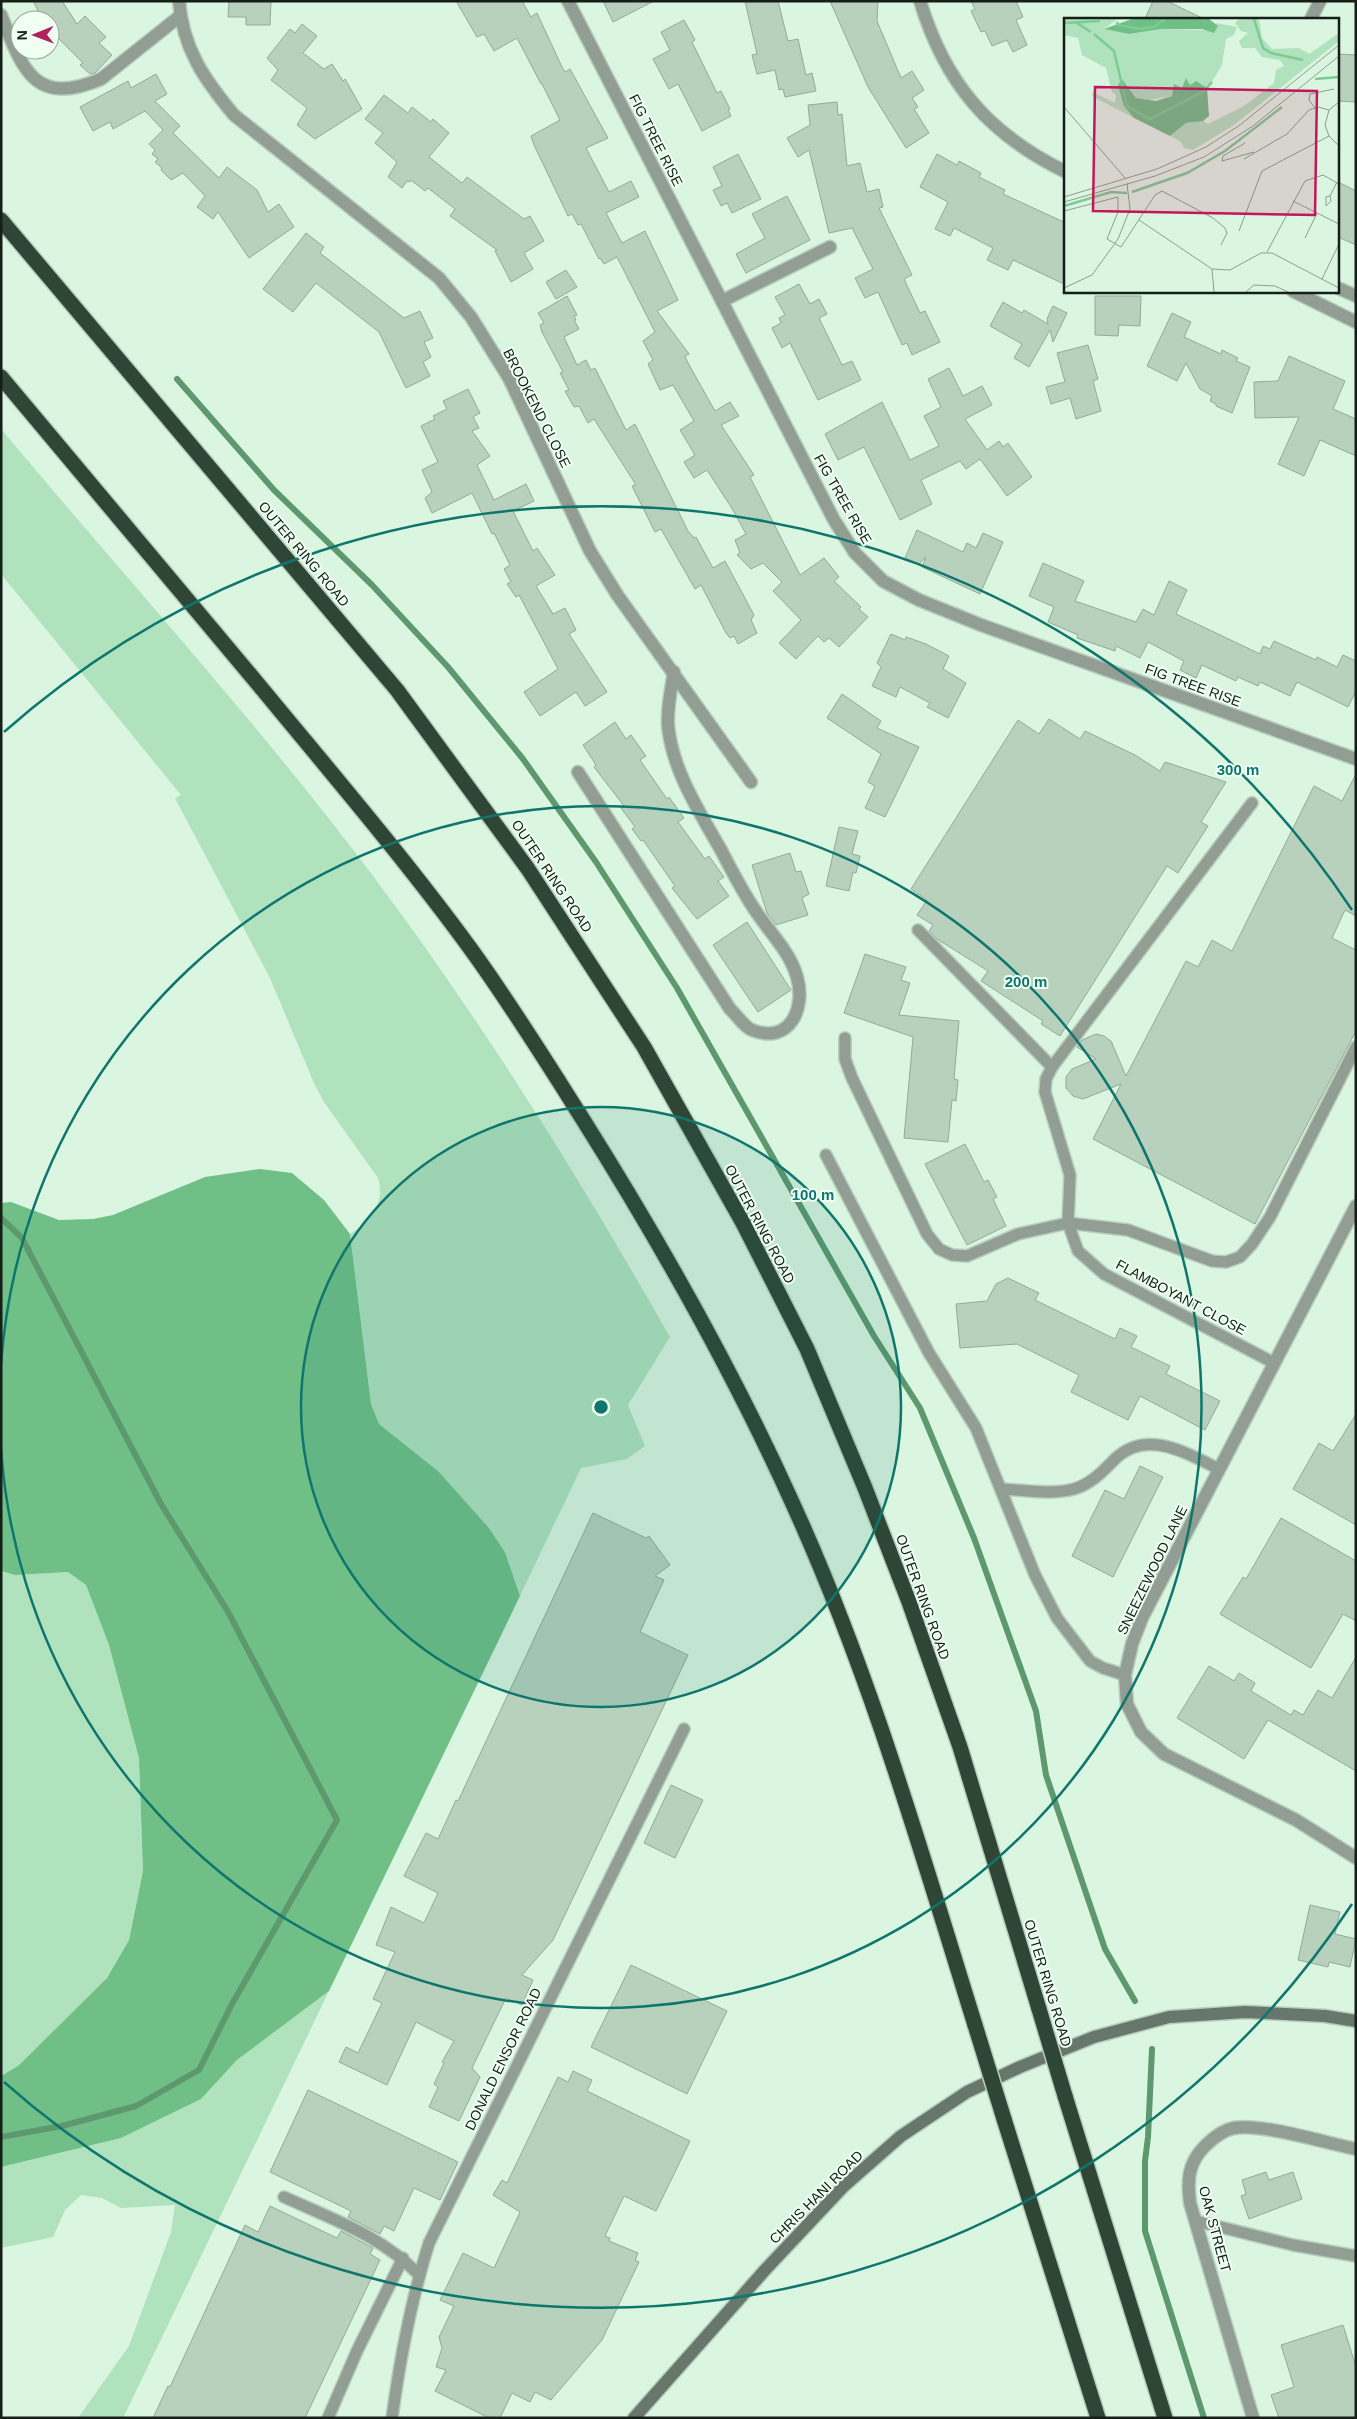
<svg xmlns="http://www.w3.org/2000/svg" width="1357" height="2419" font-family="Helvetica,sans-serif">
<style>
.green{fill:#b0e2bd}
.forest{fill:#6fbf87}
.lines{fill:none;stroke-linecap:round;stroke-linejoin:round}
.stream{stroke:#5d986e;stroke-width:6}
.building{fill:#b7d1bd;stroke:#92ab97}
.lane-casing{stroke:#b7cebc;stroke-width:14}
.street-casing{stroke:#b7cebc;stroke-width:15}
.secondary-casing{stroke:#b7cebc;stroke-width:15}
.highway-casing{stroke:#b7cebc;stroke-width:18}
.lane{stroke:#929d94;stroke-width:11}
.street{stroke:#929d94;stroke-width:12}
.secondary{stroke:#67776b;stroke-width:12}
.highway{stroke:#2f4535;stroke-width:15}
.highway-bridge-casing{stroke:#b7cebc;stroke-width:18;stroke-linecap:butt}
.highway-bridge{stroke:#2f4535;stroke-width:15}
.ring{fill:none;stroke:#0f766e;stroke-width:2.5}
.labels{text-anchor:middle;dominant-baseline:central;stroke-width:4;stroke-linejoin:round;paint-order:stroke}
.street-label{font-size:14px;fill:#151f18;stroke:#effff2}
.inset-river{fill:none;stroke:#7ccc93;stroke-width:2.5}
.inset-road{fill:none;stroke:#8b9f90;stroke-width:1}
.view{fill:#c2185b;fill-opacity:0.15;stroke:#c2185b;stroke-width:2.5}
.inset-edge{fill:none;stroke:#151f18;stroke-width:2.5}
.centre{fill:#0f766e;stroke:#effff2;stroke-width:2.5}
.ring-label{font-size:15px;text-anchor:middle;font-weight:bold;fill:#0f766e;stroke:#effff2;stroke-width:4;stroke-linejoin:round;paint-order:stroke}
</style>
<rect width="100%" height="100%" fill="#daf5e0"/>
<g class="green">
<path d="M1,429C113,563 230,692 337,829C462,989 570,1161 670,1337L628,1405L645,1446L627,1459L581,1468L520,1596L505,1552L438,1471L379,1424L371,1404L350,1234C370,1221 386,1204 378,1178L324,1102L314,1083L270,978L175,798L181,795L1,574Z"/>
<polygon points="1,1571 15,1575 68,1572 86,1585 109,1645 139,1758 143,1871 129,1940 107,1978 18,2066 1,2076"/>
<polygon points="329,1991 123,2418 78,2418 129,2346 171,2232 175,2205 121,2208 102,2198 81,2195 65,2210 53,2237 1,2248 1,2167 121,2138 201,2099 237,2060"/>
</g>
<polygon class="forest" points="260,1169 292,1173 324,1200 350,1234 371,1404 379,1424 438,1471 488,1527 505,1552 520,1596 329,1991 237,2060 201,2099 121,2138 1,2167 1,2076 18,2066 107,1978 129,1940 143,1871 139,1758 109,1645 86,1585 68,1572 15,1575 1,1571 1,1203 11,1202 59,1220 93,1219 113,1215 205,1177"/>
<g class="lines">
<g class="stream">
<polyline points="177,379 274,490 372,585 448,667 523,759 596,862 677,988 874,1336 920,1408 974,1538 1036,1711 1046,1775 1105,1949 1135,2001"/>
<polyline points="1,1218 22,1238 161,1504 227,1610 337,1820 232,2004 199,2070 136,2106 62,2126 1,2137"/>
<polyline points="1152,2049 1148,2137 1145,2161 1145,2231 1204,2418"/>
</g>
</g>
<g class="building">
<polygon points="33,1 62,1 77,24 85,16 106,37 99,43 112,55 95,73 90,74 80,65 83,63 59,39 50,48 50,20 43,20"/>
<polygon points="229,1 271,1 270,25 246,25 246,17 228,17"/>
<polygon points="456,1 522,1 531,17 537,13 562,67 565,72 570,69 608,138 586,148 609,192 631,181 639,197 606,213 622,243 645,231 678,300 657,311 689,354 685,356 688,363 715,411 730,402 739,416 721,425 754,475 750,477 800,575 824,558 839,577 834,581 861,607 859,609 868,617 839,647 829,638 824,642 818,636 796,659 779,643 801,620 773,591 782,582 763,563 751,569 737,555 740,553 735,540 746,534 731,507 707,470 694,478 684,462 695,455 680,430 694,421 673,385 660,390 648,364 653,360 643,341 655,332 617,257 604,264 600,258 599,259 581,224 578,225 572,214 568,216 534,145 531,136 560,120 542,84 541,84 517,38 494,51 484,34 477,37"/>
<polygon points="603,1 654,1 613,22"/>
<polygon points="745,1 778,1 788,41 798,39 806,75 812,73 816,91 785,97 783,89 779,90 775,70 757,74 752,55 757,54"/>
<polygon points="830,1 878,1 877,21 901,78 912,71 924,90 912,98 918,107 914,109 929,133 906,148 868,87"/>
<polygon points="971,1 1016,1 1023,17 1016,20 1027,45 1013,52 1007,40 992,46 985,31 981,32 971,11 975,9"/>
<polygon points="1153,1 1167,1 1204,19 1145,19"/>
<polygon points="684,20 695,40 692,42 717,93 721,91 730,109 728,110 731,116 702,131 678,84 669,89 653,59 670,50 661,32"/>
<polygon points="302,24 317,36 303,53 324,69 332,64 343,81 345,79 362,109 315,139 297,125 307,108 271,80 278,70 267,58 290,29 295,33"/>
<polygon points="1338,54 1356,55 1356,102 1338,101"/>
<polygon points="156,74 167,94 155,101 180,126 173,133 219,178 227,167 257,190 268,212 279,204 294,227 249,258 218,212 213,219 197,207 205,196 183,173 171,180 161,170 162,168 155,162 158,159 152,154 155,150 149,144 163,130 145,111 113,129 110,122 93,131 80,107 128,81 131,88"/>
<polygon points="384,95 408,113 412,107 431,122 433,119 449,133 429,157 462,183 467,177 524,219 530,216 544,241 524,253 533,269 511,282 495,251 497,250 450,216 455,209 428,188 425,191 411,180 410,182 407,181 402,188 388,177 397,162 375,143 383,133 365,119"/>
<polygon points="837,102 838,115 842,114 847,166 860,163 867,192 879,189 883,207 879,208 912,275 904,279 920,313 925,311 940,342 912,355 907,343 902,345 878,292 865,298 855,278 873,269 852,228 829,233 809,150 798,157 787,138 810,125 808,105"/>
<polygon points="738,154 761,199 732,213 727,203 721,206 713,190 722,186 713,167"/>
<polygon points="937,154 957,165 959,161 981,173 979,177 1005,190 1003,194 1066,223 1066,285 1013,260 1008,270 987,260 993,248 954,228 950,236 935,229 948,202 920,187"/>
<polygon points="1338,182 1356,191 1356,245 1338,237"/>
<polygon points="787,196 810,240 746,273 736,254 765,238 752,214"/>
<polygon points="306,233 324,247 320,253 404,318 420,311 433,338 424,342 431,357 423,362 430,376 406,388 379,332 316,283 293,312 263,289"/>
<polygon points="566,270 577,287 556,299 546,282"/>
<polygon points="799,284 810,304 819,299 827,314 819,318 842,365 852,361 861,380 818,400 790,343 782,348 772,328 781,323 779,318 785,315 775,297"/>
<polygon points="567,296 577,315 574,316 576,320 574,320 579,329 564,337 577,365 586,360 591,370 595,368 626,430 635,424 688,531 694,538 696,537 713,568 725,561 754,615 751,620 757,633 738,644 734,636 730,638 726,633 701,585 695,589 661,529 655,532 632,486 636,485 594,419 588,423 579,406 574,407 565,391 569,390 560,373 563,372 542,332 540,325 544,323 538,313"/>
<polygon points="1095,296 1141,296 1140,326 1119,325 1118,336 1095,335"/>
<polygon points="1003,302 1022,313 1024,310 1048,324 1047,319 1053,306 1067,313 1053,342 1050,330 1029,367 1014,358 1022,344 990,326"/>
<polygon points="1172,313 1191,322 1184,337 1221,354 1222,350 1238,358 1236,361 1250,367 1232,413 1216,406 1216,404 1210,401 1212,396 1200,389 1186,363 1177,381 1147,366"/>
<polygon points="1088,345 1098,379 1093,381 1101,411 1076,419 1070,398 1051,404 1046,387 1065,382 1057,353"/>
<polygon points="1289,356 1345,381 1333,409 1356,419 1356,456 1320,440 1304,476 1278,464 1299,417 1255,418 1254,382 1278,381"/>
<polygon points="949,368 963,396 982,386 992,405 965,419 987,450 999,441 1003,447 1008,443 1032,477 1007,496 980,459 966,469 960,461 921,480 932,504 900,520 864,447 838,460 825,434 882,402 910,460 939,446 924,416 941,407 928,379"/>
<polygon points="468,389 480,413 473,417 479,428 472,431 490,456 477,465 494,500 526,484 534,501 513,511 533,551 537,548 555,575 536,586 553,614 565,608 576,630 569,634 607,692 585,706 576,692 540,716 524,692 558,669 519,595 516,597 507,584 511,582 504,569 510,565 494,533 492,534 472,493 432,513 425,498 432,492 422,470 438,462 421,426 435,419 433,416 447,409 443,401"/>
<polygon points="917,530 963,552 967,543 976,548 983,533 1003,542 980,594 922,567 926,557 919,564 905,558"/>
<polygon points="1043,563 1084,581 1075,601 1136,622 1143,609 1154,615 1169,581 1187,590 1176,614 1260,654 1263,646 1270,649 1274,641 1316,660 1317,657 1337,667 1343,655 1356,661 1356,691 1348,707 1297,682 1290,696 1260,682 1258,686 1238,677 1236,681 1202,665 1196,678 1180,670 1184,661 1148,642 1140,658 1116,646 1115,651 1077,638 1078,635 1048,622 1054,607 1029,596"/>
<polygon points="891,634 905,640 906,637 926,644 949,656 943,669 966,683 948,718 927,707 930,703 900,687 896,697 872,686 881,667 877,663"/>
<polygon points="842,694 881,721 877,728 919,747 885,817 865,808 875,786 868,782 881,754 827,718"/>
<polygon points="1049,719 1080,739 1085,731 1135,755 1160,771 1165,762 1226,782 1201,822 1208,826 1178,873 1167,866 1060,1036 1041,1024 1043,1021 981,981 988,971 937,939 929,931 933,925 917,915 927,900 911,889 1018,720 1039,734"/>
<polygon points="615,722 626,739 631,735 646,756 640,760 667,799 669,797 684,818 678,822 705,859 709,856 724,877 718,881 729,896 697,919 672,888 675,886 643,840 641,841 632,829 635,827 621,808 624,806 594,767 596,765 583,745"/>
<polygon points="1356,774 1356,916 1345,910 1332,938 1356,950 1356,1031 1255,1224 1093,1139 1121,1084 1083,1099 1073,1096 1066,1088 1066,1077 1072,1069 1096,1059 1077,1047 1082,1040 1096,1034 1104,1036 1111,1041 1126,1076 1186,961 1198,967 1212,940 1232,951 1314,786 1342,801"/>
<polygon points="839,827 858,831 852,854 860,856 856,873 853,872 849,891 826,886"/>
<polygon points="790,853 796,872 801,871 809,894 802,898 808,915 776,925 767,913 752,865"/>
<polygon points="747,922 791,990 758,1012 713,945"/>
<polygon points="865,954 906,967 901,980 910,983 899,1015 959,1021 954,1079 958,1080 956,1101 952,1100 948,1142 904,1138 913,1037 844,1013"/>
<polygon points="965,1144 984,1182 988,1180 997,1197 993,1199 1006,1226 967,1245 925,1164"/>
<polygon points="1008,1278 1039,1293 1035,1300 1115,1339 1120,1328 1137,1336 1131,1347 1170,1366 1166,1374 1220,1401 1205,1430 1140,1396 1128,1420 1071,1392 1079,1375 1017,1344 960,1348 956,1304 987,1301 996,1284"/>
<polygon points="1356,1414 1356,1525 1293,1489 1319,1443 1333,1451"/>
<polygon points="1140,1466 1163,1477 1113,1577 1072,1556 1105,1490 1124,1499"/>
<polygon points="593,1513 646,1538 649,1536 670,1565 655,1576 664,1580 640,1632 688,1655 553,1940 522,1975 533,1980 522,2005 506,1998 487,2037 472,2068 480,2077 459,2121 429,2107 438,2087 434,2084 444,2063 442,2062 454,2041 416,2022 387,2085 339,2062 346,2047 358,2053 382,2003 373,1999 395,1952 376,1945 391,1907 424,1923 438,1893 404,1876 426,1833 438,1839 456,1800 458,1801"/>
<polygon points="1281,1518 1356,1561 1356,1621 1343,1614 1311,1668 1220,1614 1243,1577 1246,1579"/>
<polygon points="1356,1657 1356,1771 1268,1720 1244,1759 1177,1718 1209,1666 1234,1681 1239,1673 1255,1683 1251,1691 1291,1715 1294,1710 1303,1715 1318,1690 1332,1698"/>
<polygon points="671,1785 703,1800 675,1858 644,1843"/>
<polygon points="1310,1905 1340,1912 1335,1934 1356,1939 1350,1967 1329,1962 1328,1967 1298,1960"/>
<polygon points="631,1965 727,2011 687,2094 591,2047"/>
<polygon points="573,2071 592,2080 587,2091 690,2141 656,2211 624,2196 605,2236 610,2238 609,2241 638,2253 635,2260 639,2262 602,2340 551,2400 535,2392 530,2402 512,2393 500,2418 489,2418 435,2391 446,2370 436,2367 442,2348 439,2337 454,2306 440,2300 463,2253 494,2268 520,2212 493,2195 502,2180 507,2183 558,2077 568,2082"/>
<polygon points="308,2090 458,2162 440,2200 414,2188 394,2231 384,2226 380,2234 348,2217 351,2211 270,2172"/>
<polygon points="1266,2172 1269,2180 1293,2172 1302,2199 1249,2219 1241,2196 1246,2194 1242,2180"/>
<polygon points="270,2206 337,2238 341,2231 373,2248 370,2254 380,2260 305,2418 153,2418 168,2386 170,2387 245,2225 258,2232"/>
<polygon points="1343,2325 1356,2367 1356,2418 1279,2418 1271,2395 1294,2387 1281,2345"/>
</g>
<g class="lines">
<g class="lane-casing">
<g id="lane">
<polyline points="1252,803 1052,1067 1046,1079 1045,1092 1070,1175 1068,1223 1078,1251 1104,1274 1274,1363"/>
<polyline points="918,930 1052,1067"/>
<polyline points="845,1038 845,1059 852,1078 927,1234 939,1249 952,1255 967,1256 1018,1234 1068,1223 1128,1230 1212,1261 1226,1262 1240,1257 1252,1244 1270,1217 1356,1047"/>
<polyline points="826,1155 929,1353 976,1428 1035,1575 1057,1618 1090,1661 1103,1668 1125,1675"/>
<path d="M1001,1489C1024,1490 1052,1495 1074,1489C1091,1484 1102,1472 1114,1460C1146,1428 1186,1453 1219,1469"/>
<path d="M284,2197C332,2219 382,2236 419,2275"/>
<polyline points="1196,2221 1293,2245 1356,2256"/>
<polyline points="328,2418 357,2351 403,2258"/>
<path d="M392,2418C400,2359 411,2300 429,2243L684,1729"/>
</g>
</g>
<g class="street-casing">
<g id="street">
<path d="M179,1C183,49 204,79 234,115L439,278L471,317L509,378L590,551L618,596L751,782"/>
<polyline points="568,1 834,520 855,553 883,581 919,600 981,625 1356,759"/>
<path d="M920,1C945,83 988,134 1066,172"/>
<path d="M1,15C23,70 34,107 101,79L180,16"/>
<polyline points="1311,19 1320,1"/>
<polyline points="1338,288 1356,296"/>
<polyline points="1293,291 1356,322"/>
<polyline points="722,301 830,247"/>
<path d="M578,772L730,1009C737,1015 744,1027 752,1030C790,1045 806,1008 797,977C790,952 771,934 757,913C743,893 732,871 721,850C699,811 672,770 668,725C667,707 671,690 674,672"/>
<polyline points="1356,1206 1142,1618 1132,1644 1125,1675 1127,1704 1141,1732 1164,1754 1296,1820 1356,1858"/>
<path d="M1253,2418L1190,2203C1187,2180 1188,2163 1205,2146C1213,2138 1223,2130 1234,2128C1262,2123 1326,2143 1356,2149"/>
</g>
</g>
<g class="secondary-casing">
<polyline id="secondary" points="634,2418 765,2270 844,2186 901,2136 967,2092 1020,2067 1094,2037 1169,2017 1245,2012 1325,2016 1356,2021"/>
</g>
<g class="highway-casing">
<g id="highway">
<polyline points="1,220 397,690 528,869 644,1047 743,1223 807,1349 865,1488 909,1602 960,1747 1039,2009"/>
<path d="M1,377C88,481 176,586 263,690C333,775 405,859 470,948C510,1003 546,1061 582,1118C660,1242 732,1369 792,1502C869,1670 920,1848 975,2025"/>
<polyline points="1065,2096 1165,2418"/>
<polyline points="1004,2119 1098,2418"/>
</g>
</g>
<use href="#lane" class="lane"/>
<use href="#street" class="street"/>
<use href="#secondary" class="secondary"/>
<use href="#highway" class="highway"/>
<g class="highway-bridge-casing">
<g id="highway-bridge">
<polyline points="1039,2009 1065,2096"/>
<polyline points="975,2025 1004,2119"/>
</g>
</g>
<use href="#highway-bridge" class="highway-bridge"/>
</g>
<circle cx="601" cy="1407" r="300" fill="#0f766e" fill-opacity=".12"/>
<g class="ring">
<circle cx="601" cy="1407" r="300"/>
<path d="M1 1365A601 601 0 1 1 1 1449"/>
<path d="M1352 1904A901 901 0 0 1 4 2082M4 732A901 901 0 0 1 1352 910"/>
</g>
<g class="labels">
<g class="street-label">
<text transform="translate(656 140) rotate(63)">FIG TREE RISE</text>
<text transform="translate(537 408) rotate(63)">BROOKEND CLOSE</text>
<text transform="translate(843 499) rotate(60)">FIG TREE RISE</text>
<text transform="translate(304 554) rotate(50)">OUTER RING ROAD</text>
<text transform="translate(1193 685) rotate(20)">FIG TREE RISE</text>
<text transform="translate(552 876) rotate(56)">OUTER RING ROAD</text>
<text transform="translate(760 1224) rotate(62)">OUTER RING ROAD</text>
<text transform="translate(1181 1297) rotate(28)">FLAMBOYANT CLOSE</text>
<text transform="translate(1152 1570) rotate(-64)">SNEEZEWOOD LANE</text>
<text transform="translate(923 1597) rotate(70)">OUTER RING ROAD</text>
<text transform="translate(1048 1983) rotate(73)">OUTER RING ROAD</text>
<text transform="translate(503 2059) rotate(-64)">DONALD ENSOR ROAD</text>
<text transform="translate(816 2197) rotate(-45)">CHRIS HANI ROAD</text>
<text transform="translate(1215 2229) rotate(75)">OAK STREET</text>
</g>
</g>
<g transform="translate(1064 18)">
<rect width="275" height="275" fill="#daf5e0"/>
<path d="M0,1H53L40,11L65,16L97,11L145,12L153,10L152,5L173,9L170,17L162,21L158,47L143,72L131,63L126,67L123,61L119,69L109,72L108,78L81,83L72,80L58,61L61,88L70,100L28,78V74L51,85L52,77L48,74L42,50L18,37L14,20L0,17ZM175,1H195L198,20L208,31L235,30L245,36L275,15V23L170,107L129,132L120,130L117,124L106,118L122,105L139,103L144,106L180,88L210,65L212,52L220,48L216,42L198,39L191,30H178L175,23L184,15L177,13L171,5Z" fill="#b0e2bd"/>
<path d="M68,1H145L154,8L150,15L138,11H97L65,16L40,11ZM122,60L126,67L132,63L143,70L145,98L139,103L122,105L106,118L70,100L60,88L54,67L58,61L72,80L92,83L108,78L110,66L118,70Z" fill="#6fbf87"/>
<path class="inset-river" d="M190,1L199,30L207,35L239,42M53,4L54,7L77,11L90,9L101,1M0,5L36,3M13,5L27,14M30,16L50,33L63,88L86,101L140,73L148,64M251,61L275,59M68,174L123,155L161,133L218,89M0,188L47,174L63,175"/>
<path class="inset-road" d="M275,84L265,92L261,107L265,118L275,128M0,89L61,160M251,90L245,82L246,76L270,71M181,125L159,138L158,143L190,134M180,141L223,116L245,92L254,89L265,92M266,178L267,183L262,188V179L266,178L273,164M0,179L93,151L142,129L176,107L275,27M229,183L275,206M0,184L91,158L140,139L189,108L275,38M0,193L54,179V194L43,221L57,229L91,177L98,173L149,200L161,210L163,215L157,227M75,202L148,251L166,252L197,235H208L275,270M175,213L198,153L265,118M241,220L253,195M203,234L241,163L259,157L275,166M148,251L150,274M258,261L275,226M0,270L28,257L54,221L66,191L63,166M182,274L190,267L211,268L224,274"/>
<path class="view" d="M31,69L253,73L251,197L29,193Z"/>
<rect width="275" height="275" class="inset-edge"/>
</g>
<circle cx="601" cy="1407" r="8" class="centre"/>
<g class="ring-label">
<text x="1238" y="775">300 m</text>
<text x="1026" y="987">200 m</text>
<text x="813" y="1200">100 m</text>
</g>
<rect width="1357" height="2419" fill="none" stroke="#151f18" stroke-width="5"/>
<g transform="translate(35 35) rotate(269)"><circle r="24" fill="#effff2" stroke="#98a59b"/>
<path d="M0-4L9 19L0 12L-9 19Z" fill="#b0235c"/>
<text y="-8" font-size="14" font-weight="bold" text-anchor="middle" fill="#151f18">N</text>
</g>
</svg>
